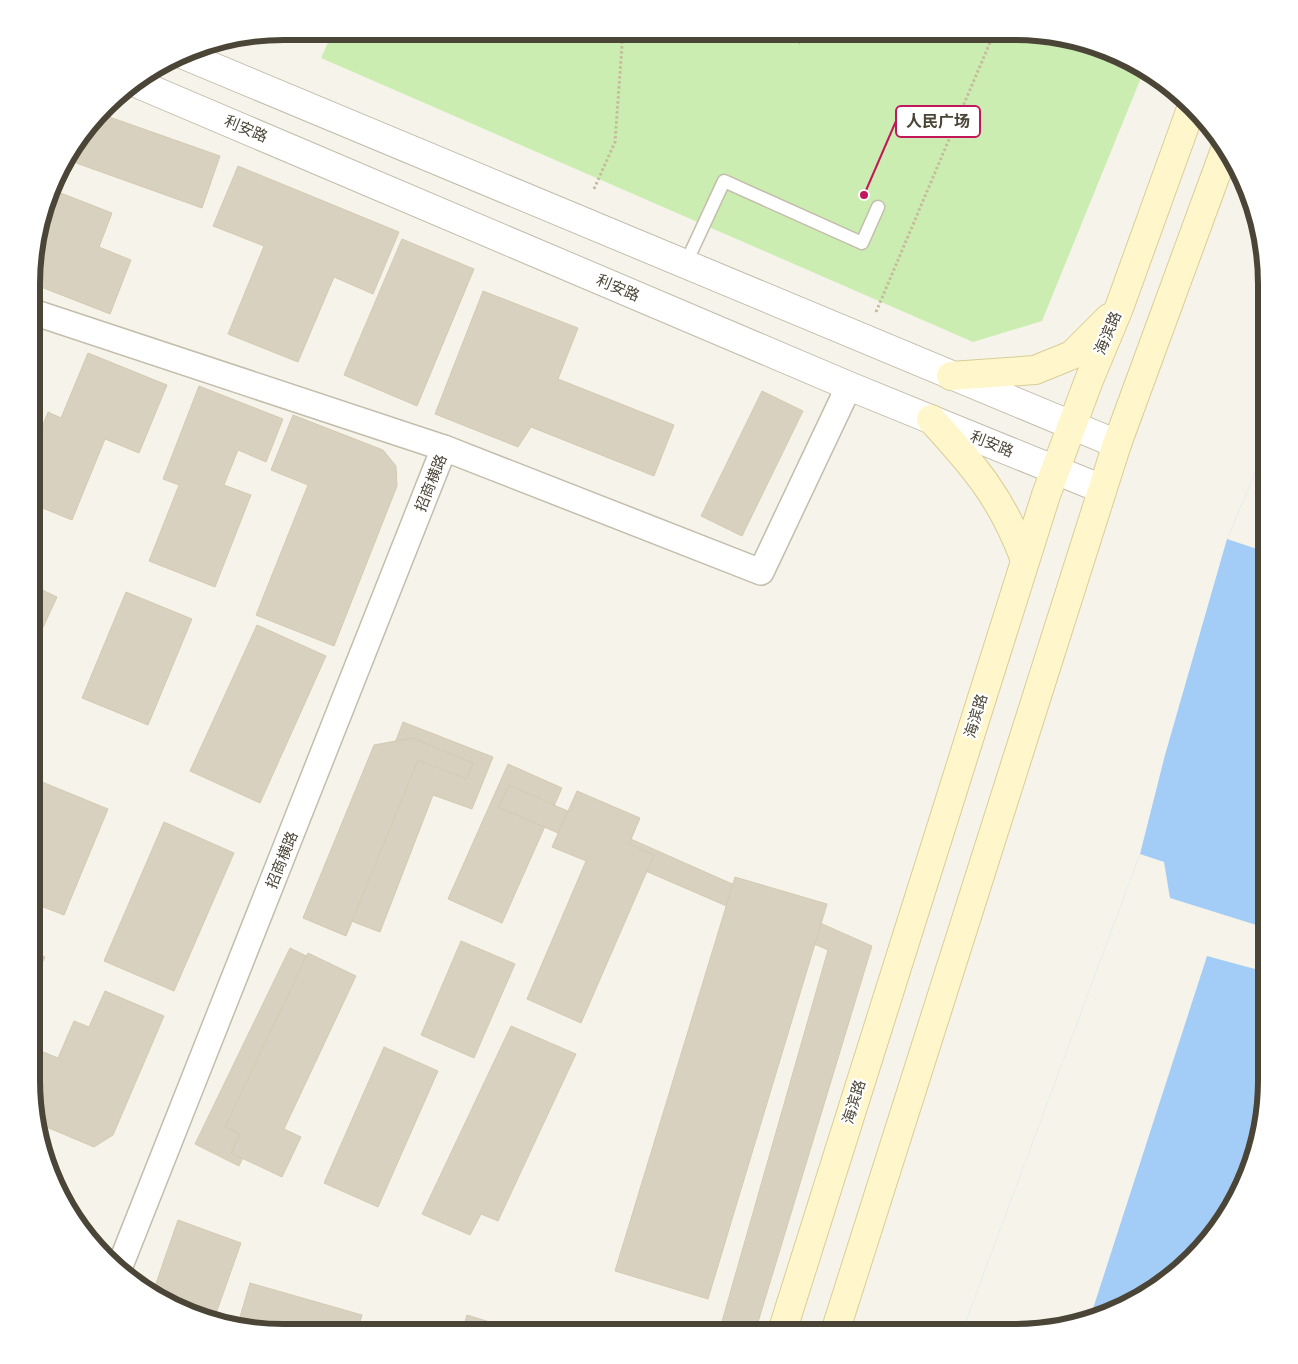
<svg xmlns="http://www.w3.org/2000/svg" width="1298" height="1364" font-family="Signika,'Noto Sans SC',sans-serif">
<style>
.green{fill:#ccedb1}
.water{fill:#a3cdf6}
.pier{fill:#f6f4ea}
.building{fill:#d9d1bf;stroke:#d4cab1}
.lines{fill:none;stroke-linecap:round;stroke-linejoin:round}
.service-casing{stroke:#c3bdac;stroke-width:15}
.minor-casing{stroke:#c3bdac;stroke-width:28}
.tertiary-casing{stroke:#c3bdac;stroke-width:30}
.secondary-casing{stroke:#d9cd97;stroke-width:30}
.path{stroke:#c6bb9c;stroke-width:3;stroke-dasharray:2.5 2.5;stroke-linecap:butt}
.service{stroke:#fff;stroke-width:12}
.minor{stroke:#fff;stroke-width:25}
.tertiary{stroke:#fff;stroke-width:28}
.secondary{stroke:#fff7cb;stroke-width:28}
.labels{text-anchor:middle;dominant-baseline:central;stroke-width:4.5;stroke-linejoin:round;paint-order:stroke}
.street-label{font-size:15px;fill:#4b4537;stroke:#fff}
.rim{fill:none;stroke:#4b4537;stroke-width:6}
.leader{fill:none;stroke:#c2185b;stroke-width:2}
.callout-dot{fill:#c2185b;stroke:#fff;stroke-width:2}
.callout{fill:#fff;stroke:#c2185b;stroke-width:2}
.callout-label{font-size:16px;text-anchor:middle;font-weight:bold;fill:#4b4537}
</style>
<rect width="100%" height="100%" fill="#f6f4ea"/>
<polygon class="green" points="333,31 1047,33 1145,68 1042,321 973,342 321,58"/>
<polygon class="water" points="1266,447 1266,1097 1258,1146 1233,1206 1204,1247 1155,1290 1095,1319 1031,1332 962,1332 1140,854 1165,755 1227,539"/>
<g class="pier">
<polygon points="1266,447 1266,552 1227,539"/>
<polygon points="1140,854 1164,862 1170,898 1266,928 1266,972 1207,956 1089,1321 1031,1332 962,1332"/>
</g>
<g class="building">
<polygon points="101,114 220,156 202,208 65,159"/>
<polygon points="238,166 399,232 373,294 334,277 298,362 228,334 264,246 213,226"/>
<polygon points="53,190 112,213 99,247 131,260 110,314 36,285 36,235"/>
<polygon points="402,239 474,269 417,406 344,375"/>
<polygon points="483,291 578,328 558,379 674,425 654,476 531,427 518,447 435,414"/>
<polygon points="88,353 167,385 139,453 105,439 72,520 35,505 35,444 48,412 61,418"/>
<polygon points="199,386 283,419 266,462 238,450 224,485 251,495 215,587 149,561 179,485 163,479"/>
<polygon points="762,391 803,411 742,536 701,516"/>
<polygon points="293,415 383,450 396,466 397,486 334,646 256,615 308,485 271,470"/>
<polygon points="34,586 57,597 34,647"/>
<polygon points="126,592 192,619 148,725 82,698"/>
<polygon points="257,625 326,656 260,803 190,771"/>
<polygon points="403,722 493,757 472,809 433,795 380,932 330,913"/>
<polygon points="412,738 473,763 467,779 418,760 346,936 303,918 374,745"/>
<polygon points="508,764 562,788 502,923 448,899"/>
<polygon points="42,782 108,809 64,915 33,903 33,804"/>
<polygon points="509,785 872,946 755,1332 719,1332 828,950 498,807"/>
<polygon points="577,791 640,818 629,844 654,855 581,1023 527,999 586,861 552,847"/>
<polygon points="164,822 234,853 174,991 104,961"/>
<polygon points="735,877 827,904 708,1299 615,1271"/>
<polygon points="461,941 515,964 474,1058 421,1035"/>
<polygon points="290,948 333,969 239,1166 195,1144"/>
<polygon points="32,952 45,957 32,984"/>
<polygon points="308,953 356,976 284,1129 301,1137 282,1177 231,1153 240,1134 225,1127"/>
<polygon points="105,991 164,1016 113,1135 94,1147 37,1123 32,1097 32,1058 36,1049 58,1058 74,1021 89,1027"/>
<polygon points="511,1026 576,1054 498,1221 481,1214 470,1235 422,1214"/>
<polygon points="384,1047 438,1071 378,1207 324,1183"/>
<polygon points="178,1220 241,1243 213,1322 152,1295"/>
<polygon points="250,1283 362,1315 357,1332 267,1332 237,1327"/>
<polygon points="467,1315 522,1332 462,1332"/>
</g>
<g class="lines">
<g class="service-casing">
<polyline id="service" points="685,265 724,181 862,243 878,207"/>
</g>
<g class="minor-casing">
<g id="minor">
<polyline points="36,313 444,448 761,572 849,386"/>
<polyline points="118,1271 444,448"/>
</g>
</g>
<g class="tertiary-casing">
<g id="tertiary">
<polyline points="184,55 1117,444"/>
<polyline points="136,83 849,386 1102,489"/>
</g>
</g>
<g class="secondary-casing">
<g id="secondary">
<polyline points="951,376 1035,370 1072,355 1109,318"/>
<path d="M931,419C975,467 1002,498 1025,560"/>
<polyline points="782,1332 1046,495 1089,380 1119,308 1192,106"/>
<polyline points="835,1332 1117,444 1226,147"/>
</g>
</g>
<g class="path">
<polyline points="776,33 800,43"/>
<polyline points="594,189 615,142 623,32"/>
<polyline points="876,312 994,33"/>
</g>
<use href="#service" class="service"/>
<use href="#minor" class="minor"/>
<use href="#tertiary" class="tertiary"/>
<use href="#secondary" class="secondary"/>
</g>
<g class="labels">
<g class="street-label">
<text transform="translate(246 129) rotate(23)">利安路</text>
<text transform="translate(618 288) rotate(23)">利安路</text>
<text transform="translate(1108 333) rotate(-67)">海滨路</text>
<text transform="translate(992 444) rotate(22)">利安路</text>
<text transform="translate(431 483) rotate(-68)">招商横路</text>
<text transform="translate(976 716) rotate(-73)">海滨路</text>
<text transform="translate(282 860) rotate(-68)">招商横路</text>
<text transform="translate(854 1102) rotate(-73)">海滨路</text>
</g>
</g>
<path d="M0 0H1298V1364H0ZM284 40H1014A244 244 0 0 1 1258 284V1080A244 244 0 0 1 1014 1324H284A244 244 0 0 1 40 1080V284A244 244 0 0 1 284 40Z" fill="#fff" fill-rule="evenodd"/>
<path class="rim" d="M284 40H1014A244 244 0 0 1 1258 284V1080A244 244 0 0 1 1014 1324H284A244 244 0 0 1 40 1080V284A244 244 0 0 1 284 40Z"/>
<path class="leader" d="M864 195L896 121"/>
<circle class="callout-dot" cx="864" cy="195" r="5"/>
<rect class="callout" x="896" y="106" width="84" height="31" rx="5"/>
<g class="callout-label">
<text x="938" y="127">人民广场</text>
</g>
</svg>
